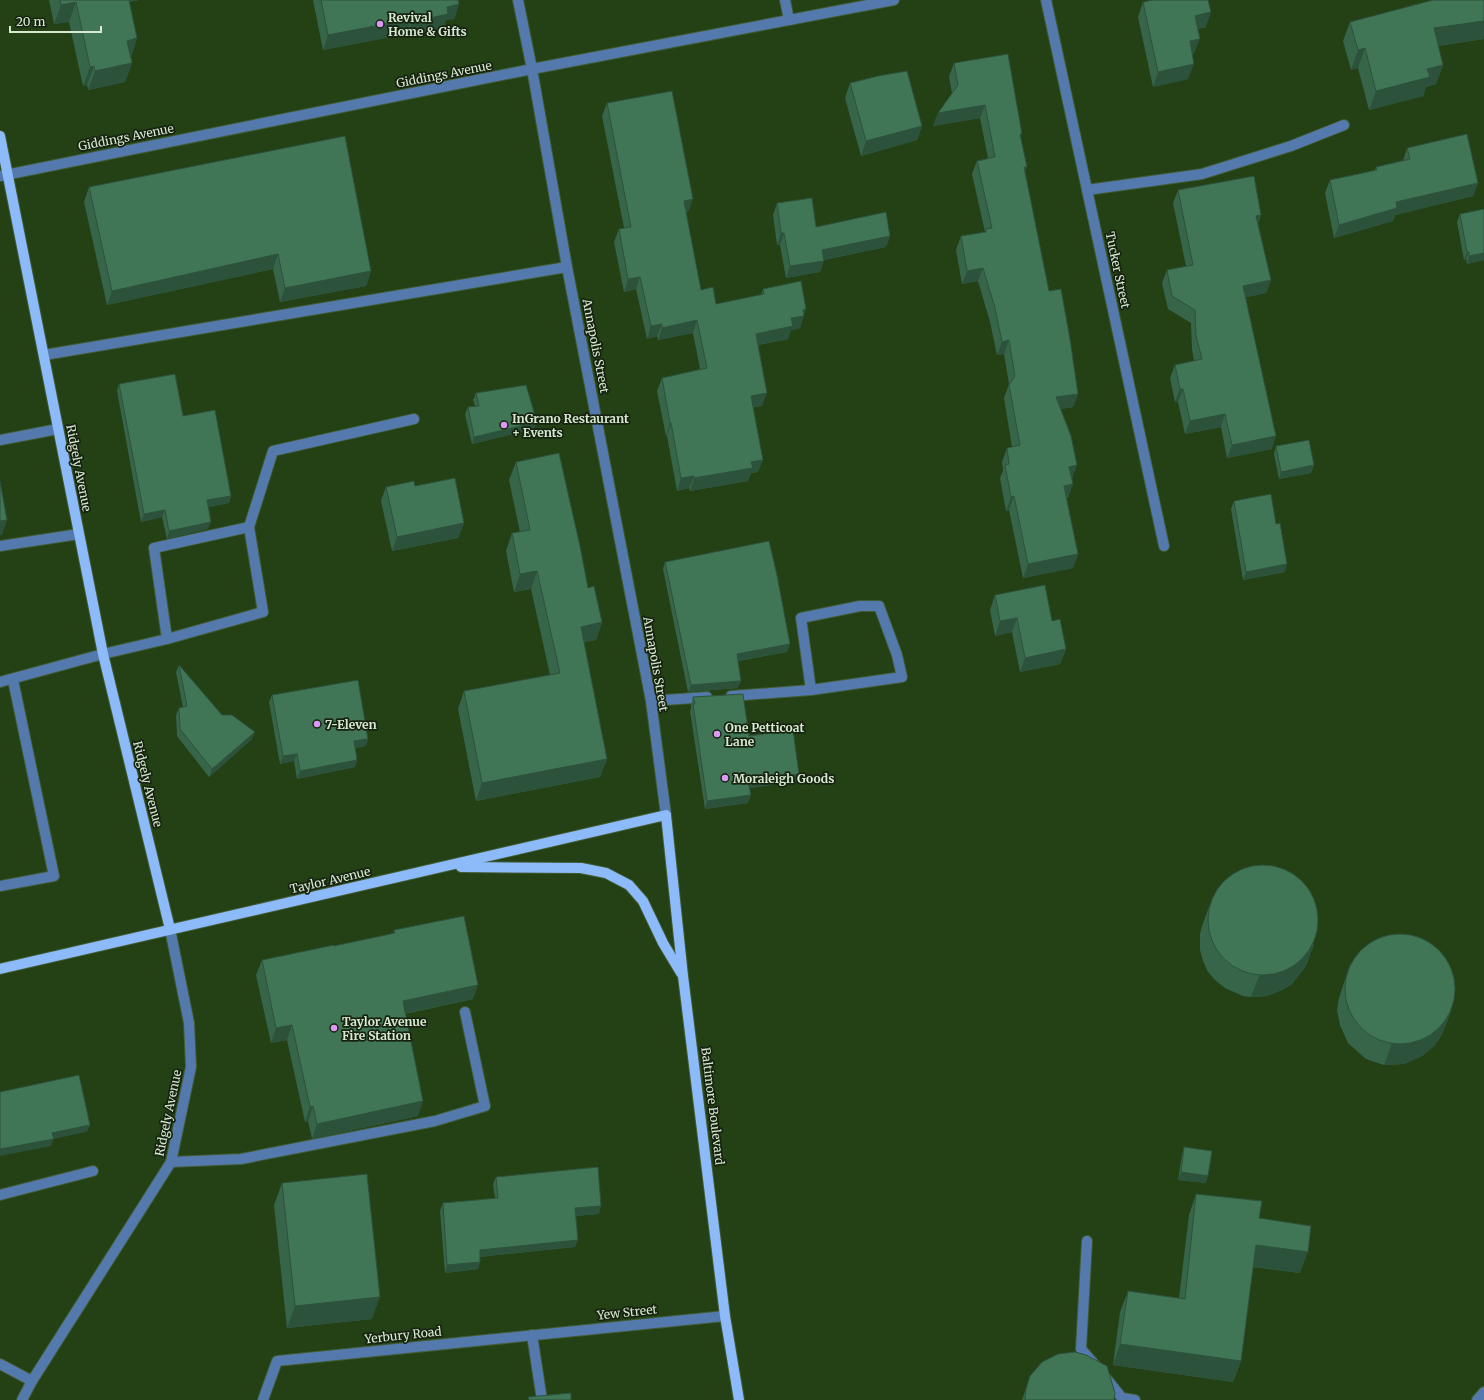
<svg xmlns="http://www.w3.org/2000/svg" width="1484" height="1400" font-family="Merriweather,serif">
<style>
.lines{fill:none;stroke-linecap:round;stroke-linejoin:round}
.minor-casing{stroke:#415b33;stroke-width:12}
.major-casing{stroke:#415b33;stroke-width:12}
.minor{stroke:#547aad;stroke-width:10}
.major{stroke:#8dbbf9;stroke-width:10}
.wall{fill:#37654a}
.shaded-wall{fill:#2d523c}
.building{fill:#407556;stroke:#2d523c}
.poi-dot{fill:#db99f5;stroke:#172311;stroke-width:1.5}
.labels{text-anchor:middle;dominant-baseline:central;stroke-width:3.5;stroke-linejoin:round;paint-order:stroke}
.poi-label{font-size:12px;font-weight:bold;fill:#d7e9d0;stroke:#172311;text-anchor:start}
.street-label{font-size:12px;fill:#d7e9d0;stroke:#172311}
</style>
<rect width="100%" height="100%" fill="#244015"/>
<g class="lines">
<g class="minor-casing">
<g id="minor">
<polyline points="518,0 532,69 567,267 651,701 666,815"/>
<polyline points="785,0 789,20"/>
<polyline points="1046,0 1164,546"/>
<polyline points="0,176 532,69 894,0"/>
<polyline points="1087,190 1202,174 1291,146 1344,125"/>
<polyline points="44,355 567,267"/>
<polyline points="0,440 58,429"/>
<polyline points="0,546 79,534"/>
<polyline points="167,639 154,548 249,527"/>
<polyline points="0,682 103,654 167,639 263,612 249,527 273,451 414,419"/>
<polyline points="731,696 811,690 801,618 860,606 879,606 897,655 902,677 811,690"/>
<polyline points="651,701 707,697"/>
<polyline points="0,886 54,876 13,680"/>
<polyline points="171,1162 241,1159 435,1121 485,1106 465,1012"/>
<polyline points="0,1195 93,1171"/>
<polyline points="1087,1241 1081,1349 1095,1365"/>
<polyline points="532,1335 542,1400"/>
<polyline points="0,1364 32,1381"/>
<polyline points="1105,1377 1122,1398 1135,1400"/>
<polyline points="22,1400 32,1381 171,1162 191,1067 189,1023 170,929"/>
<polyline points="263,1400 277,1361 725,1316"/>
<polyline points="1477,1400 1484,1392"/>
</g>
</g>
<g class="major-casing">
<g id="major">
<polyline points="0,136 103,654 170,929"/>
<polyline points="461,867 581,868 606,873 629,885 643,901 663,943 681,973"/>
<polyline points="0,969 666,815 683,976 725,1316 739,1400"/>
</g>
</g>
<use href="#minor" class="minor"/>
<use href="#major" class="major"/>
</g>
<g class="wall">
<polygon points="49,0 139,0 129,2 137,38 131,57 132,63 125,82 88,90 87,85 83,86 69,22 54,24"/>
<polygon points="313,0 458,0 459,4 454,19 446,20 443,29 406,36 406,34 323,50"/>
<polygon points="1143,2 1206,27 1198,29 1194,53 1192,54 1188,79 1153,87 1138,17"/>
<polygon points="1350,22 1484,39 1438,46 1443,65 1436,84 1426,87 1423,96 1369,110 1358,68 1351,70 1343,41"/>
<polygon points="954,63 1020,137 1025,172 1049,291 1078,394 1073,407 1060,409 1072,479 1068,498 1066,498 1078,554 1073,568 1023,578 1009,510 1006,511 1000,478 1003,471 1002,462 1007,448 1012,447 1004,398 1009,384 1004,354 997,355 990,322 978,281 962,284 956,250 961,236 985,232 972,174 977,161 988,158 980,118 933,126 938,113 952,93 949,77"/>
<polygon points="850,83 922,126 917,140 861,156 845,98"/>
<polygon points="607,103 689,211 686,212 701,290 716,304 761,295 763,289 804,315 800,328 791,330 788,339 758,345 762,406 753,407 758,472 751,473 748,481 690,491 689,488 677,491 667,436 666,436 657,391 662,378 700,369 693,333 658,340 657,336 647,339 636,289 624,292 614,242 619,229 624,228 602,116"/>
<polygon points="1407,148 1478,183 1473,196 1395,215 1393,221 1334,238 1325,193 1330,180 1375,170 1376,167 1403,161"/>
<polygon points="89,187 371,271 366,286 280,302 273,269 107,305 84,202"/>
<polygon points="1178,190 1261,215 1258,224 1271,280 1266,293 1246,297 1272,449 1227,458 1221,427 1185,434 1178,402 1175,402 1170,378 1175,365 1194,361 1192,349 1191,323 1168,309 1162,283 1167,270 1186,266 1173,203"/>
<polygon points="777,203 816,227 890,236 886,247 824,260 820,272 786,278 780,245 777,245 773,215"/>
<polygon points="1460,214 1484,260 1467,264 1466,259 1464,260 1457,222"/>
<polygon points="119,384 183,416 231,496 229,503 208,507 208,529 167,539 162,517 141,522 117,391"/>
<polygon points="476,393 534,429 472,444 465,414 468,407 475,406 473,400"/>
<polygon points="1276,446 1314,465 1311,473 1279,479 1274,454"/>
<polygon points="516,462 588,588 602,622 596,640 584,642 607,759 600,777 476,801 458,709 464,691 550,675 531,589 514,592 506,551 512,533 520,532 509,480"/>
<polygon points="415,486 464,523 458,538 392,551 381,501 386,487"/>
<polygon points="1234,501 1285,572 1243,580 1231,509"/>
<polygon points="665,562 790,644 787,652 738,661 738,688 688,692 663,569"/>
<polygon points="995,595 1052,621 1066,649 1060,664 1020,672 1012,632 995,636 990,610"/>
<polygon points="179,665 222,715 252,739 209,777 177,736 176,715 179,708 183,707 176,672"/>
<polygon points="272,695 368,739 366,746 355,748 357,760 355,767 297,779 294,761 280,764 269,702"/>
<polygon points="693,697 749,736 799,774 797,781 749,788 748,803 705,809 690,711 691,708 691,705"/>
<polygon points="1210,904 1314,944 1306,966 1292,984 1282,990 1267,996 1251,997 1243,996 1225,988 1216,981 1208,972 1203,961 1200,950 1200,934 1202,926"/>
<polygon points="394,930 473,999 405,1014 418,1116 312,1139 308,1121 305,1122 287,1040 271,1043 256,975 262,960 393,934"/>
<polygon points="1350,964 1451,1011 1443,1032 1439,1039 1434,1046 1422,1056 1404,1064 1384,1065 1366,1059 1348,1043 1340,1025 1337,1010 1339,998"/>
<polygon points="1184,1147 1206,1183 1178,1180 1182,1155"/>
<polygon points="496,1177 599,1214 576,1216 575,1247 480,1257 480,1262 478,1269 445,1273 440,1211 443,1203 495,1198 493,1184"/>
<polygon points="282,1183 372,1319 287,1328 274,1205"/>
<polygon points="1196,1194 1259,1218 1300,1273 1253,1267 1241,1361 1233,1382 1113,1365 1120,1312 1128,1291 1179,1298 1189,1215"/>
<polygon points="1030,1376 1114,1400 1022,1400"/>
</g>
<g class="shaded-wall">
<polygon points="124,0 139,0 127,2"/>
<polygon points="76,2 69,22 54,24 61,5"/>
<polygon points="459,4 454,19 446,20 443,29 406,36 412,22 447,7"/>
<polygon points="1211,12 1206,27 1190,30 1195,16"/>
<polygon points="411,19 406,34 323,50 328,35"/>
<polygon points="1484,21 1484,39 1427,47 1434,28"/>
<polygon points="137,38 130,58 127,41"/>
<polygon points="1200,39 1194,53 1185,55 1190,41"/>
<polygon points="1365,48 1358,68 1351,70 1358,50"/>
<polygon points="132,63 125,82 88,90 95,71"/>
<polygon points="1194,64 1188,79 1153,87 1158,72"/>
<polygon points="1443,65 1436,84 1426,87 1423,96 1369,110 1376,91 1427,69"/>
<polygon points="94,66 87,85 83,86 90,67"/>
<polygon points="985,105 980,118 933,126 938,113"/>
<polygon points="922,126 917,140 861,156 866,141"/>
<polygon points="1024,167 1027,167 1022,180"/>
<polygon points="1478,183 1473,196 1395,215 1393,221 1334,238 1339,225 1396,202"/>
<polygon points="693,199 689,211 680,213 684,201"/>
<polygon points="1261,215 1256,228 1256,216"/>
<polygon points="781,233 784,233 780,245 777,245"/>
<polygon points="890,236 886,247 818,261 822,250"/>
<polygon points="1467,252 1469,252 1466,259 1464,260"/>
<polygon points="1484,253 1484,260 1467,264 1469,256"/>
<polygon points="278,254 273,269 107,305 112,291"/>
<polygon points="824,261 820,272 786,278 790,266"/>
<polygon points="983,268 978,281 962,284 967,271"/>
<polygon points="371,271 366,286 280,302 285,288"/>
<polygon points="640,277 636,289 624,292 628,279"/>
<polygon points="1271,280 1266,293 1239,299 1243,286"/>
<polygon points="806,309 800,328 791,330 788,339 751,346 756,334 791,318 803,310"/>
<polygon points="697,320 693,333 658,340 662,328"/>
<polygon points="662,324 657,336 647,339 651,326"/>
<polygon points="1009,340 1004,354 997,355 1002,342"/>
<polygon points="1180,389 1183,389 1178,402 1175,402"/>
<polygon points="767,393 762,406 746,408 751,396"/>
<polygon points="1078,394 1073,407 1051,411 1056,397"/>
<polygon points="1225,414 1221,427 1185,434 1190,421"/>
<polygon points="537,422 534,429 472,444 474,437"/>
<polygon points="670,423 671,423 667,436 666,436"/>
<polygon points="1276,436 1272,449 1227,458 1232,445"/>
<polygon points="763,460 758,472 751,473 748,481 690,491 694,478 751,462"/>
<polygon points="1077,465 1072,479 1069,467"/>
<polygon points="1314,465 1311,473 1279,479 1281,472"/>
<polygon points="694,476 689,488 677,491 681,478"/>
<polygon points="1073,484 1068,498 1059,499 1064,486"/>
<polygon points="231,496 229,503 204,507 207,500"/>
<polygon points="1014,496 1009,510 1006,511 1011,497"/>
<polygon points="165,510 162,517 141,522 144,514"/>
<polygon points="7,520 2,535 0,535 0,521"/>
<polygon points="211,522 208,529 167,539 169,531"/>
<polygon points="464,523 458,538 392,551 397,537"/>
<polygon points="1078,554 1073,568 1023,578 1028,564"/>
<polygon points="1287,564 1285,572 1243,580 1246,572"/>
<polygon points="537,571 531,589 514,592 520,574"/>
<polygon points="1017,618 1012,632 995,636 1000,621"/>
<polygon points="602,622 596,640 574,645 581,627"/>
<polygon points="790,644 787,652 734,661 737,654"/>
<polygon points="1066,649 1060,664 1020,672 1025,658"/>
<polygon points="741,681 738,688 688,692 691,685"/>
<polygon points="255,732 252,739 209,777 212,769"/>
<polygon points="368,739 366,746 352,748 354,741"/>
<polygon points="297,754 294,761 280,764 283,756"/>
<polygon points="607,759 600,777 476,801 482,783"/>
<polygon points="357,760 355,767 297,779 300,771"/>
<polygon points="799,774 797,781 746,789 748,781"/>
<polygon points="751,795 748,803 705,809 707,801"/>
<polygon points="1314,944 1306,966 1292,984 1282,990 1267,996 1251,997 1259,976"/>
<polygon points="478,985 473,999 397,1015 403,1001"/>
<polygon points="1451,1011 1443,1032 1439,1039 1434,1046 1422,1056 1404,1064 1384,1065 1392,1043"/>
<polygon points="292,1025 287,1040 271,1043 276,1028"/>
<polygon points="423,1101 418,1116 312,1139 317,1124"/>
<polygon points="313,1106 308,1121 305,1122 310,1107"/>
<polygon points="90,1125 87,1132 53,1139 51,1146 0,1156 0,1149 52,1133"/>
<polygon points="1181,1172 1208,1176 1206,1183 1178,1180"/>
<polygon points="601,1206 599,1214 573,1216 575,1208"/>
<polygon points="578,1240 575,1247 477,1257 480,1250"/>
<polygon points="1256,1245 1308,1252 1300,1273 1248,1266"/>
<polygon points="480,1262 478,1269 445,1273 447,1265"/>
<polygon points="380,1297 372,1319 287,1328 295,1306"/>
<polygon points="1120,1344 1241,1361 1233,1382 1113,1365"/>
</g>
<g class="building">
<polygon points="60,0 129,0 137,38 127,41 132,63 95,71 94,66 90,67 76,2 61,5"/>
<polygon points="321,0 458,0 459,4 447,7 448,14 412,22 411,19 328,35"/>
<polygon points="1153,0 1208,0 1211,12 1195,16 1200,39 1190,41 1194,64 1158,72 1143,2"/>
<polygon points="1433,0 1484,0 1484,21 1434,28 1443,65 1427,69 1430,77 1376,91 1365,48 1358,50 1350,22"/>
<polygon points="1008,54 1022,134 1020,134 1027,167 1024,167 1049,291 1061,289 1070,339 1078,394 1056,397 1071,436 1077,465 1069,467 1073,484 1064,486 1078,554 1028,564 1014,496 1011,497 1005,465 1009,464 1007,448 1020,445 1009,385 1015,376 1009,340 1002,342 995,308 983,268 967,271 961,236 986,232 986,229 992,228 977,161 995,157 985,105 938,113 958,85 954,63"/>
<polygon points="907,71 922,126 866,141 850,83 878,76"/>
<polygon points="672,91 693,199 684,201 701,290 713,287 716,304 764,294 763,289 801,281 806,309 803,310 804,316 791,318 793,326 756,334 767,393 751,396 763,460 751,462 753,468 694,478 694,476 681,478 671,423 670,423 662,378 707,368 697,320 662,328 662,324 651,326 640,277 628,279 619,229 631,227 607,103"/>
<polygon points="1467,134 1478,183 1396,202 1397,208 1339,225 1330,180 1377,170 1376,167 1410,159 1407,148"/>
<polygon points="345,136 371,271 285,288 278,254 112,291 89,187"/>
<polygon points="1254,176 1261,215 1256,216 1271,280 1243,286 1276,436 1232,445 1225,414 1190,421 1183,389 1180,389 1175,365 1202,359 1196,336 1195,310 1172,296 1167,270 1193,265 1178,190"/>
<polygon points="812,198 816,227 886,212 890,236 822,250 824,261 790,266 784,233 781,233 777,203"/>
<polygon points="1484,209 1484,253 1469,256 1469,252 1467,252 1460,214"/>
<polygon points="175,374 183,416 215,410 231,496 207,500 211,522 169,531 165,510 144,514 119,384"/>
<polygon points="526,385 537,422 474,437 468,407 479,406 476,393"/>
<polygon points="1309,440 1314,465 1281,472 1276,446"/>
<polygon points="559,453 580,546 588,588 594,586 602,622 581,627 607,759 482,783 464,691 560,673 537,571 520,574 512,533 530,530 516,462"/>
<polygon points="455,478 464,523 397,537 386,487 414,481 415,486"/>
<polygon points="0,481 7,520 0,521"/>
<polygon points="1271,494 1276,524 1280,523 1287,564 1246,572 1234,501"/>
<polygon points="769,541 777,575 790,644 737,654 741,681 691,685 665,562"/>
<polygon points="1045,585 1052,621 1060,619 1066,649 1025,658 1017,618 1000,621 995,595"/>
<polygon points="179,665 222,715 232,715 255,732 212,769 180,729 179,708 187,706"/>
<polygon points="358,680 368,739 354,741 357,760 300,771 297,754 283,756 272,695"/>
<polygon points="743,694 749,736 793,730 799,774 748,781 751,795 707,801 693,704 695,704 693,697"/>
<circle cx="1263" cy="920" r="55"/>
<polygon points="464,916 478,985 403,1001 423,1101 317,1124 313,1106 310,1107 292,1025 276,1028 262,960 334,945 334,946 395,933 394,930"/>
<circle cx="1400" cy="989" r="55"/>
<polygon points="79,1075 90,1125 52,1133 54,1139 0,1149 0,1092"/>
<polygon points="1184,1147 1212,1151 1208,1176 1181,1172"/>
<polygon points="598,1167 601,1206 575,1208 578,1240 480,1250 480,1262 447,1265 443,1203 498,1198 496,1177"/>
<polygon points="367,1174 380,1297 295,1306 282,1183"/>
<polygon points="1196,1194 1262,1201 1259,1218 1311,1226 1308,1252 1256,1245 1241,1361 1120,1344 1128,1291 1185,1299"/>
<polygon points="1075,1352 1086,1355 1107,1366 1115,1393 1114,1400 1025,1400 1026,1389 1030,1376 1042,1362 1058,1354"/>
<polygon points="571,1393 571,1400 529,1400 528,1397"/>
</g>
<g class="poi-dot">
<circle cx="380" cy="24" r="4"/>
<circle cx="504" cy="425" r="4"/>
<circle cx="317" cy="724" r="4"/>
<circle cx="717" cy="734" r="4"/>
<circle cx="725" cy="778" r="4"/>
<circle cx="334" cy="1028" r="4"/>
</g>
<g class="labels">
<g class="poi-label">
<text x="388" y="17">Revival<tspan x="388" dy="14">Home &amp; Gifts</tspan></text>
<text x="512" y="418">InGrano Restaurant<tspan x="512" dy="14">+ Events</tspan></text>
<text x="325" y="724">7-Eleven</text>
<text x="725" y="727">One Petticoat<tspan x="725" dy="14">Lane</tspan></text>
<text x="733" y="778">Moraleigh Goods</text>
<text x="342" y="1021">Taylor Avenue<tspan x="342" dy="14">Fire Station</tspan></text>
</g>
<g class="street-label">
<text transform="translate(444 74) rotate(-11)">Giddings Avenue</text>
<text transform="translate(126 137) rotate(-11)">Giddings Avenue</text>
<text transform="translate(1118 270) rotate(78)">Tucker Street</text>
<text transform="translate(596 346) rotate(79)">Annapolis Street</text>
<text transform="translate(79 468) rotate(79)">Ridgely Avenue</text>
<text transform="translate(656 664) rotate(80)">Annapolis Street</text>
<text transform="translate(148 784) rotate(76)">Ridgely Avenue</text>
<text transform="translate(330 880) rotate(-13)">Taylor Avenue</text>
<text transform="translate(713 1106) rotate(83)">Baltimore Boulevard</text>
<text transform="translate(168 1113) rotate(-78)">Ridgely Avenue</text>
<text transform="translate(627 1312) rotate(-6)">Yew Street</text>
<text transform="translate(403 1335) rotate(-6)">Yerbury Road</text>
</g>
</g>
<path d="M10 26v6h91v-6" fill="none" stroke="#d7e9d0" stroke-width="2"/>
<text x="16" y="26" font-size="12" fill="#d7e9d0" stroke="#172311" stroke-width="3" paint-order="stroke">20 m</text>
</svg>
